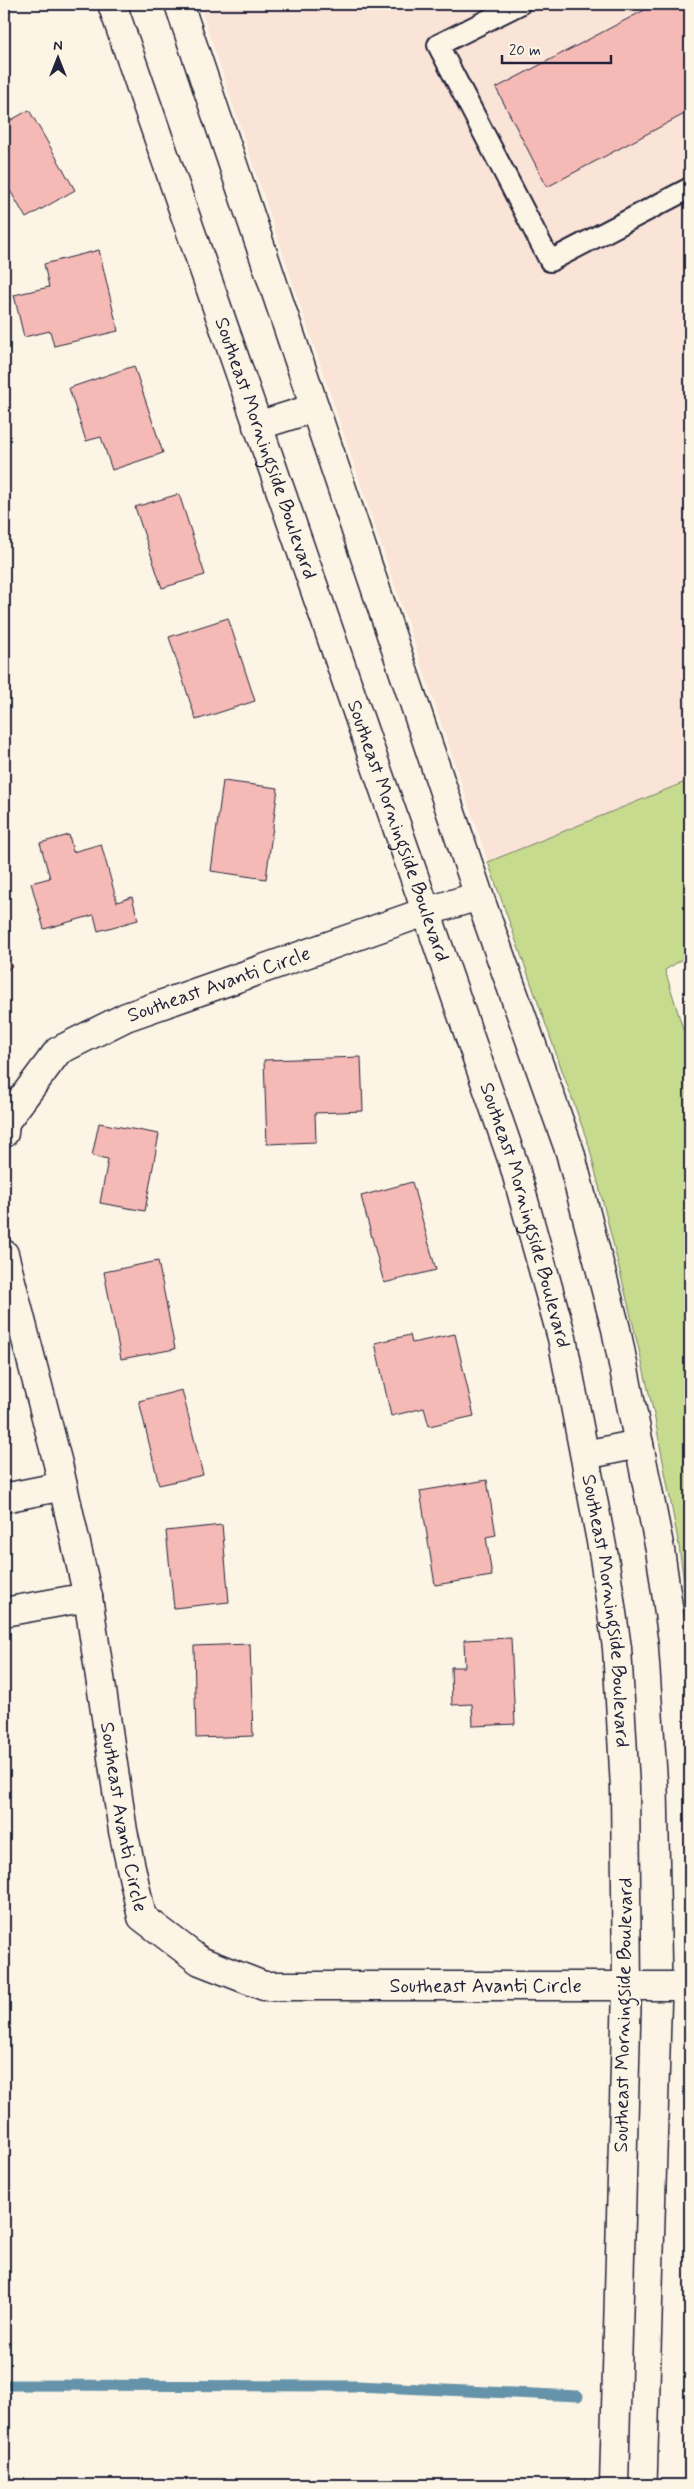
<svg xmlns="http://www.w3.org/2000/svg" width="694" height="2489" font-family="Mynerve,sans-serif">
<style>
.built{fill:#fae3d7}
.green{fill:#c7db8f;stroke:#747e65}
.lines{fill:none;stroke-linecap:round;stroke-linejoin:round}
.stream{stroke:#6593a9;stroke-width:11}
.building{fill:#f6bab6;stroke:#22223b}
.lane-casing{stroke:#22223b;stroke-width:24}
.street-casing{stroke:#22223b;stroke-width:31}
.secondary-casing{stroke:#22223b;stroke-width:31}
.lane{stroke:#fcf5e5;stroke-width:20}
.street{stroke:#fcf5e5;stroke-width:28}
.secondary{stroke:#fcf5e5;stroke-width:28}
.labels{text-anchor:middle;dominant-baseline:central;stroke-width:4;stroke-linejoin:round;paint-order:stroke}
.street-label{font-size:20px;fill:#22223b;stroke:#fcf5e5}
</style>
<rect width="100%" height="100%" fill="#fcf5e5"/>
<filter id="ink" filterUnits="userSpaceOnUse"><feTurbulence type="fractalNoise" baseFrequency=".02" numOctaves="2"/><feDisplacementMap in="SourceGraphic" scale="10" xChannelSelector="R" yChannelSelector="G"/><feConvolveMatrix kernelMatrix="1 2 1 2 8 2 1 2 1" color-interpolation-filters="sRGB"/></filter>
<g filter="url(#ink)">
<polygon class="built" points="199,4 690,4 690,780 488,862"/>
<polygon class="green" points="690,780 690,955 665,970 690,1052 690,1628 679,1546 655,1419 633,1324 589,1146 488,862"/>
<g class="lines">
<polyline class="stream" points="4,2385 357,2386 578,2396"/>
</g>
<g class="building">
<polygon points="656,4 690,4 690,111 547,187 496,88"/>
<polygon points="29,110 75,190 26,218 4,180 4,124"/>
<polygon points="99,250 118,331 54,346 50,331 24,337 14,295 49,287 44,264"/>
<polygon points="134,366 163,453 112,470 101,437 86,441 69,388"/>
<polygon points="179,494 205,575 162,588 135,507"/>
<polygon points="228,618 255,701 196,720 169,637"/>
<polygon points="223,781 278,788 266,879 211,871"/>
<polygon points="69,835 73,852 101,844 117,902 132,897 138,920 98,931 94,915 44,929 31,883 50,878 40,843"/>
<polygon points="4,957 12,966 4,973"/>
<polygon points="361,1057 363,1111 315,1113 316,1142 267,1144 264,1060"/>
<polygon points="99,1123 159,1134 145,1211 100,1203 108,1159 92,1156"/>
<polygon points="412,1182 436,1270 384,1283 361,1196"/>
<polygon points="158,1261 175,1349 121,1359 104,1272"/>
<polygon points="455,1334 474,1416 429,1426 424,1408 391,1416 375,1343 410,1335 412,1343"/>
<polygon points="182,1390 203,1475 159,1485 139,1401"/>
<polygon points="487,1480 496,1535 486,1537 492,1576 435,1585 420,1491"/>
<polygon points="222,1525 229,1602 174,1608 166,1531"/>
<polygon points="511,1638 515,1724 473,1726 472,1704 452,1705 451,1667 465,1667 464,1640"/>
<polygon points="250,1644 253,1736 196,1738 194,1646"/>
</g>
<g class="lines">
<g class="lane-casing">
<polyline id="lane" points="520,4 438,45 550,261 690,188"/>
</g>
<g class="street-casing">
<g id="street">
<polyline points="257,426 314,408"/>
<path id="s1" d="M4,1133L5,1122L58,1051L126,1017L425,912L479,896"/>
<path id="s2" d="M4,1254L58,1464L88,1597L123,1831L142,1917L200,1961L264,1986H687"/>
<polyline points="585,1455 639,1444"/>
<polyline points="4,1498 63,1486"/>
<polyline points="4,1612 88,1597"/>
</g>
</g>
<g class="secondary-casing">
<g id="secondary">
<path id="s3" d="M112,4L514,1165L562,1338L604,1557L617,1648L625,1788L627,1987L614,2485"/>
<polyline points="179,4 479,896 570,1152 616,1329 660,1550 673,1641 683,1787 687,1986 672,2485"/>
</g>
</g>
<use href="#lane" class="lane"/>
<use href="#street" class="street"/>
<use href="#secondary" class="secondary"/>
</g>
</g>
<g class="labels">
<g class="street-label">
<text stroke="none"><textPath href="#s3" startOffset="470">Southeast Morningside Boulevard</textPath></text>
<text stroke="none"><textPath href="#s3" startOffset="875">Southeast Morningside Boulevard</textPath></text>
<text stroke="none"><textPath href="#s1" startOffset="274">Southeast Avanti Circle</textPath></text>
<text stroke="none"><textPath href="#s3" startOffset="1280">Southeast Morningside Boulevard</textPath></text>
<text stroke="none"><textPath href="#s3" startOffset="1685">Southeast Morningside Boulevard</textPath></text>
<text stroke="none"><textPath href="#s2" startOffset="576">Southeast Avanti Circle</textPath></text>
<text stroke="none"><textPath href="#s2" startOffset="1041">Southeast Avanti Circle</textPath></text>
<text transform="translate(624 2015) rotate(-89)">Southeast Morningside Boulevard</text>
</g>
</g>
<rect width="694" height="2489" fill="none" stroke="#fcf5e5" stroke-width="20"/>
<rect x="10" y="10" width="674" height="2469" fill="none" stroke="#22223b" stroke-width="2" filter="url(#ink)"/>
<g transform="translate(58 58)" stroke="#fcf5e5" stroke-width="4" paint-order="stroke">
<path d="M0-4L9 19L0 12L-9 19Z" fill="#22223b"/>
<text y="-8" font-size="14" font-weight="bold" text-anchor="middle" fill="#22223b">N</text>
</g>
<path d="M502 55v8h109v-8" fill="none" stroke="#22223b" stroke-width="2.5"/>
<text x="509" y="55" font-size="15" fill="#22223b" stroke="#fcf5e5" stroke-width="4" paint-order="stroke">20 m</text>
</svg>
